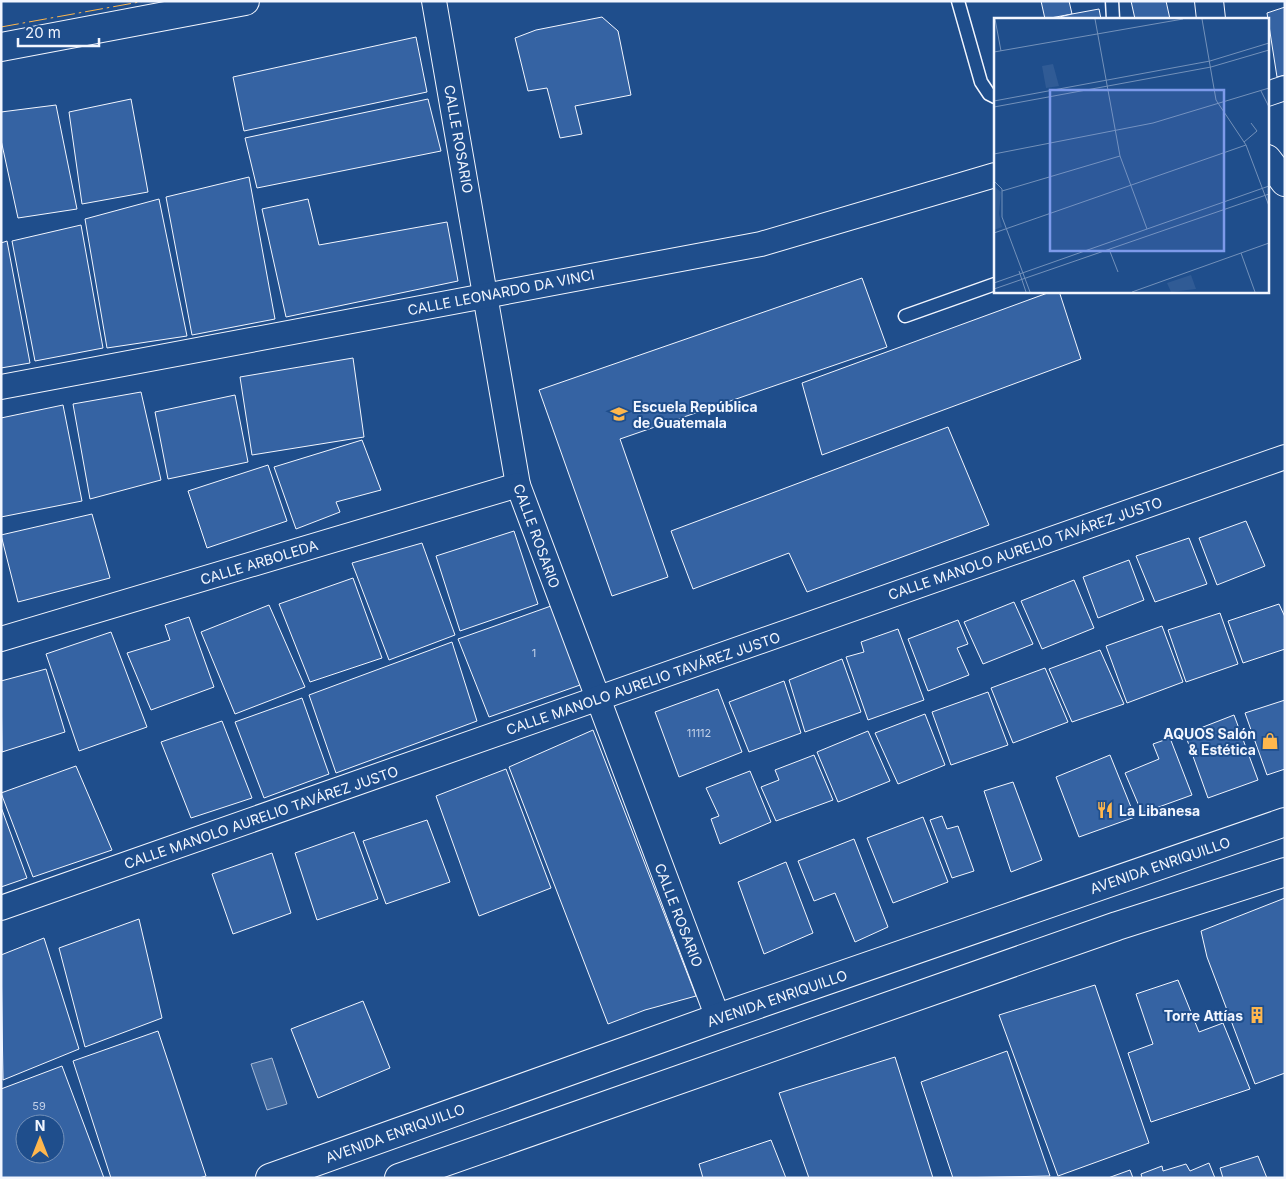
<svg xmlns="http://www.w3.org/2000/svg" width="1286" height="1179" font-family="Inter,sans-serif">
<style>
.water{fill:#446ba0;stroke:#a8bbd7}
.building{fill:#3563a3;stroke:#f2f6ff;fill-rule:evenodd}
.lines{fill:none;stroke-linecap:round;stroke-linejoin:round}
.service-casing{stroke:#f2f6ff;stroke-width:15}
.minor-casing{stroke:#f2f6ff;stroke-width:26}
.tertiary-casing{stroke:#f2f6ff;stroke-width:30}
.secondary-casing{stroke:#f2f6ff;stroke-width:30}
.service{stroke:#1f4e8c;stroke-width:12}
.minor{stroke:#1f4e8c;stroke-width:24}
.tertiary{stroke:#1f4e8c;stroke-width:28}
.secondary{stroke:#1f4e8c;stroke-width:28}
.power{stroke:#ffb74d;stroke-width:1;stroke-dasharray:18 4 2.5 4;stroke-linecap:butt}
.labels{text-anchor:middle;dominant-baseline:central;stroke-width:4;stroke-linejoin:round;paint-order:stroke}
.number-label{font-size:11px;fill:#c3d1e8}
.street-label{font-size:14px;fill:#f2f6ff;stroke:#1f4e8c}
.poi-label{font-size:14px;font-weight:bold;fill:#f2f6ff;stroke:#1f4e8c;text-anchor:start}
.inset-road{fill:none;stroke:#7391ba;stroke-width:1}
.view{fill:#7d9aea;fill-opacity:0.15;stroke:#7d9aea;stroke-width:2.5}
.inset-edge{fill:none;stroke:#f2f6ff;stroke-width:2.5}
</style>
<rect width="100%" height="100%" fill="#1f4e8c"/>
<polygon class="water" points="272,1058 287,1104 267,1110 251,1064"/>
<g class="building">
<polygon points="1041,1 1069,1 1072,14 1045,19"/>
<polygon points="1131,1 1166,1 1170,19 1135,19"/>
<polygon points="1285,7 1285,75 1277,77 1267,13"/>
<polygon points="1099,9 1101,19 1051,19 1072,14"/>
<polygon points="602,17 618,31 631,95 575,106 582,134 560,138 547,88 528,91 515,38 536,30"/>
<polygon points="416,37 427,92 244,131 233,77"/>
<polygon points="131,99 148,192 82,204 69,112"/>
<polygon points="428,99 441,151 257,188 245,138"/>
<polygon points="56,105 77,209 18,218 1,140 1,112"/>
<polygon points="249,177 275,319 192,335 166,197"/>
<polygon points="159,199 187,336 107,348 85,219"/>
<polygon points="308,199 319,245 447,222 458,281 286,317 262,209"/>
<polygon points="81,225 103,348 35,361 12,241"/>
<polygon points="7,241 30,363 1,368 1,243"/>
<polygon points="862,278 887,347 620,439 668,577 612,596 539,390"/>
<polygon points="1053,291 1059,291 1081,359 822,455 802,383"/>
<polygon points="353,358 364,437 252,455 240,377"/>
<polygon points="141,392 161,480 90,499 73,404"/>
<polygon points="235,395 248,462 168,479 155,412"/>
<polygon points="63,405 82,501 1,517 1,418"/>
<polygon points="948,427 989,525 807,592 789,553 693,589 671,531"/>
<polygon points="362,440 381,490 336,502 340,512 296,529 274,467"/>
<polygon points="268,465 287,521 207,548 188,491"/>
<polygon points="92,514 110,578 18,602 1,535"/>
<polygon points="1246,521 1265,566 1217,585 1199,538"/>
<polygon points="514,531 538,604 460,631 436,556"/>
<polygon points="1189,538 1207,584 1155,602 1136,556"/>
<polygon points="422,543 455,635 389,660 352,563"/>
<polygon points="1129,560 1144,600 1098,618 1083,577"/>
<polygon points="353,578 382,658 310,682 279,604"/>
<polygon points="1074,580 1094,628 1042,649 1021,601"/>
<polygon points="1014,602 1033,644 983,664 964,622"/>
<polygon points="1279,604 1285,617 1285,649 1243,663 1228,621"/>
<polygon points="269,605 305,687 235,714 201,632"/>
<polygon points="551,606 583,684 489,717 458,639"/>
<polygon points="1220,613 1238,664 1186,682 1168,630"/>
<polygon points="189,617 214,687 151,710 127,653 170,640 165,625"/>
<polygon points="958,620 968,644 957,648 969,675 928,691 908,639"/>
<polygon points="1162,626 1183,682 1127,703 1106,646"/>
<polygon points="898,629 924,700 868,720 846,657 864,652 861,642"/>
<polygon points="111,632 147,727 79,751 46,654"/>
<polygon points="452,642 477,721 336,773 309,695"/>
<polygon points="1100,650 1124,704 1072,722 1049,669"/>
<polygon points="842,659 861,712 805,732 789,680"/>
<polygon points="1045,668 1068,722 1013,743 991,688"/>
<polygon points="46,669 65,732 2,752 1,681"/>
<polygon points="784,681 801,733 749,752 729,702"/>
<polygon points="718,689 742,752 679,777 655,712"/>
<polygon points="988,692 1008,745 951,765 932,712"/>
<polygon points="302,698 329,774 264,798 235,722"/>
<polygon points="1285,700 1285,769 1267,775 1245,713"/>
<polygon points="925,714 945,765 898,784 875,733"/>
<polygon points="1234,715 1258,780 1208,798 1185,734"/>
<polygon points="222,721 252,798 191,818 161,742"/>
<polygon points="593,730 696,996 645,1010 608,1024 509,767"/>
<polygon points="868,731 890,781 838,802 817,752"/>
<polygon points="1170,738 1192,795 1142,813 1125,773 1159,759 1153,744"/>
<polygon points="814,755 833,800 776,821 761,787 779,780 775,770"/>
<polygon points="1110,755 1135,817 1079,837 1056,777"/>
<polygon points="76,766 112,850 33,877 1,793"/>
<polygon points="506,769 551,888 479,916 436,796"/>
<polygon points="750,771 771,822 720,844 711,819 719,816 706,788"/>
<polygon points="1013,782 1042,860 1011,872 984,791"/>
<polygon points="1,807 27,878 1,887"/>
<polygon points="942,816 947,829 958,826 974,871 952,878 930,820"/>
<polygon points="923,817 948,882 893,903 867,838"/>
<polygon points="427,820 450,882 386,904 363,841"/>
<polygon points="354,832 378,899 317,920 295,853"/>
<polygon points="854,839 888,927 855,942 835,893 814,901 798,861"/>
<polygon points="272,853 291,913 233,934 212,874"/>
<polygon points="786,862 813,933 764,954 738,882"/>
<polygon points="1285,898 1285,1073 1255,1084 1207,957 1201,931"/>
<polygon points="139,919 162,1018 85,1047 59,948"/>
<polygon points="44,938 79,1049 3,1080 1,955"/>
<polygon points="1178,980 1199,1032 1223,1023 1250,1089 1151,1122 1128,1053 1153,1044 1136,994"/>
<polygon points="1095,985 1149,1143 1058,1176 999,1015"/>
<polygon points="363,1001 390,1068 318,1098 291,1029"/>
<polygon points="158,1031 206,1176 199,1178 111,1178 73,1061"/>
<polygon points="1007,1051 1050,1176 953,1178 921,1082"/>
<polygon points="895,1057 933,1178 809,1178 779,1093"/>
<path d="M62,1066L104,1178H1V1089ZM25,1124H55V1154H25Z"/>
<polygon points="771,1140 786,1178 703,1178 699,1164"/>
<polygon points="1258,1156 1267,1178 1223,1178 1220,1168"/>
<polygon points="1209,1163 1215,1178 1142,1178 1141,1174 1162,1166 1163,1171 1186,1164 1190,1171"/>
<polygon points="1130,1170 1133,1178 1108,1178"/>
</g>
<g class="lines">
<g class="service-casing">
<g id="service">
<polyline points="958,1 981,82 989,94 995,97"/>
<polyline points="1112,1 1113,19"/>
<polyline points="905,316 995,284"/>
</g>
</g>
<g class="minor-casing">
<g id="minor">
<polyline points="434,1 518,485 718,1018"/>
<polyline points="1267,94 1285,88"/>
<polyline points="1,387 761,244 995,175"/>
<polyline points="1,639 518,485"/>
<polyline points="1,908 1285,457"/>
</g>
</g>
<g class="tertiary-casing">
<g id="tertiary">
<polyline points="1209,1 1211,19"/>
<polyline points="1267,159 1285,182"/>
</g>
</g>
<g class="secondary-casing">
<g id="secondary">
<polyline points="1,47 245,1"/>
<polyline points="270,1178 718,1018 1285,822"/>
<polyline points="399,1178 1117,926 1285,872"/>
</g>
</g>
<use href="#service" class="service"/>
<use href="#minor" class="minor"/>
<use href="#tertiary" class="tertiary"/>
<use href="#secondary" class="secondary"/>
<polyline class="power" points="1,27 145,1"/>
</g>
<defs>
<g id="university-bare" transform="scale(1.35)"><path d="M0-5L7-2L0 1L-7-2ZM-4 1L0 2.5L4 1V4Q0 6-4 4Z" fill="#ffb74d" stroke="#1f4e8c" stroke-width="2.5" paint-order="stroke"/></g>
<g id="shop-bare" transform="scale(1.35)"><path d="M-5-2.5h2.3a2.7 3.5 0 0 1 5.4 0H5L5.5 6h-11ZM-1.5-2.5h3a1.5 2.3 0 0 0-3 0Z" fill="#ffb74d" stroke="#1f4e8c" stroke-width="2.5" paint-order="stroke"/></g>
<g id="restaurant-bare" transform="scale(1.35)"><path d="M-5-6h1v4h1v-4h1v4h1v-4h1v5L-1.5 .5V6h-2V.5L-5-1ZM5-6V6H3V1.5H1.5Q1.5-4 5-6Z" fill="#ffb74d" stroke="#1f4e8c" stroke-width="2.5" paint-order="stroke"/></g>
<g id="building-bare" transform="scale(1.35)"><path d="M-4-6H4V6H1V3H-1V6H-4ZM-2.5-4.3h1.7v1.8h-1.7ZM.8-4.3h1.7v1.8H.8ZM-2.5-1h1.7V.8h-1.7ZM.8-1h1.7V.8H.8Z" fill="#ffb74d" stroke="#1f4e8c" stroke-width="2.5" paint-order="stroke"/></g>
</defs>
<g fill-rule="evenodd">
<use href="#university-bare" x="619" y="414"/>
<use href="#shop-bare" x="1270" y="741"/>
<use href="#restaurant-bare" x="1105" y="810"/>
<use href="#building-bare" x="1257" y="1015"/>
</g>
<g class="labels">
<g class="number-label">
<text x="534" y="653">1</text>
<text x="699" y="733">11112</text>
<text x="39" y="1106">59</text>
</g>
<g class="street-label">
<text transform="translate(459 139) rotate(80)">CALLE ROSARIO</text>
<text transform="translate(501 292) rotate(-11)">CALLE LEONARDO DA VINCI</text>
<text transform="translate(537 536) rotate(70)">CALLE ROSARIO</text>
<text transform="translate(1025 548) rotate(-19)">CALLE MANOLO AURELIO TAVÁREZ JUSTO</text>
<text transform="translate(259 562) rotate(-17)">CALLE ARBOLEDA</text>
<text transform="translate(643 683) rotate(-19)">CALLE MANOLO AURELIO TAVÁREZ JUSTO</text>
<text transform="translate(261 817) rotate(-19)">CALLE MANOLO AURELIO TAVÁREZ JUSTO</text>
<text transform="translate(1160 865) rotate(-19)">AVENIDA ENRIQUILLO</text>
<text transform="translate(679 915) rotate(69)">CALLE ROSARIO</text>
<text transform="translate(777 998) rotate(-19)">AVENIDA ENRIQUILLO</text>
<text transform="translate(395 1133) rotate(-20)">AVENIDA ENRIQUILLO</text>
</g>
<g class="poi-label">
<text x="633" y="406">Escuela República<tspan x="633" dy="16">de Guatemala</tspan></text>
<text x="1256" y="733" text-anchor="end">AQUOS Salón<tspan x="1256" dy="16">&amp; Estética</tspan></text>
<text x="1119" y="810">La Libanesa</text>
<text x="1243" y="1015" text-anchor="end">Torre Attías</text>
</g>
</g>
<g transform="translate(994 18)">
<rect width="275" height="275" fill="#1f4e8c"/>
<path d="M59,46L65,68L52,70L48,48ZM0,168L7,174L5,196L8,209L0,212ZM197,257L202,271L177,274L173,265Z" fill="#305b95"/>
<path class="inset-road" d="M1,1L7,33M101,1L126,138L153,211M208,1L222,82L252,127L275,188M0,34L189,1M267,73L275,89M0,83L216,43L275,25M0,89L217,49L275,32M250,124L263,113L257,105M0,136L159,105L275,70M0,163L8,171V199L36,274M8,173L126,138M0,215L252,127M115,231L124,254M247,235L261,274M25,253L32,274M0,265L275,168M0,271L275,176M138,274L275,225"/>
<path class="view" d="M56,72H230V233H56Z"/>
<rect width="275" height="275" class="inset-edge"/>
</g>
<rect width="1286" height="1179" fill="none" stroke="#f2f6ff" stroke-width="5"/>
<g transform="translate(40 1139)"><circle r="24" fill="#1f4e8c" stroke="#7391ba"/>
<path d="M0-4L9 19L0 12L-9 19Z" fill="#ffb74d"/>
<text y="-8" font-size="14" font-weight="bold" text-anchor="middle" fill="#f2f6ff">N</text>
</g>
<path d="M18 38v8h81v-8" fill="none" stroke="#f2f6ff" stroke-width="2.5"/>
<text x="25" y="38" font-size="15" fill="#f2f6ff" stroke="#1f4e8c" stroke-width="4" paint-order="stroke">20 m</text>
</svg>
